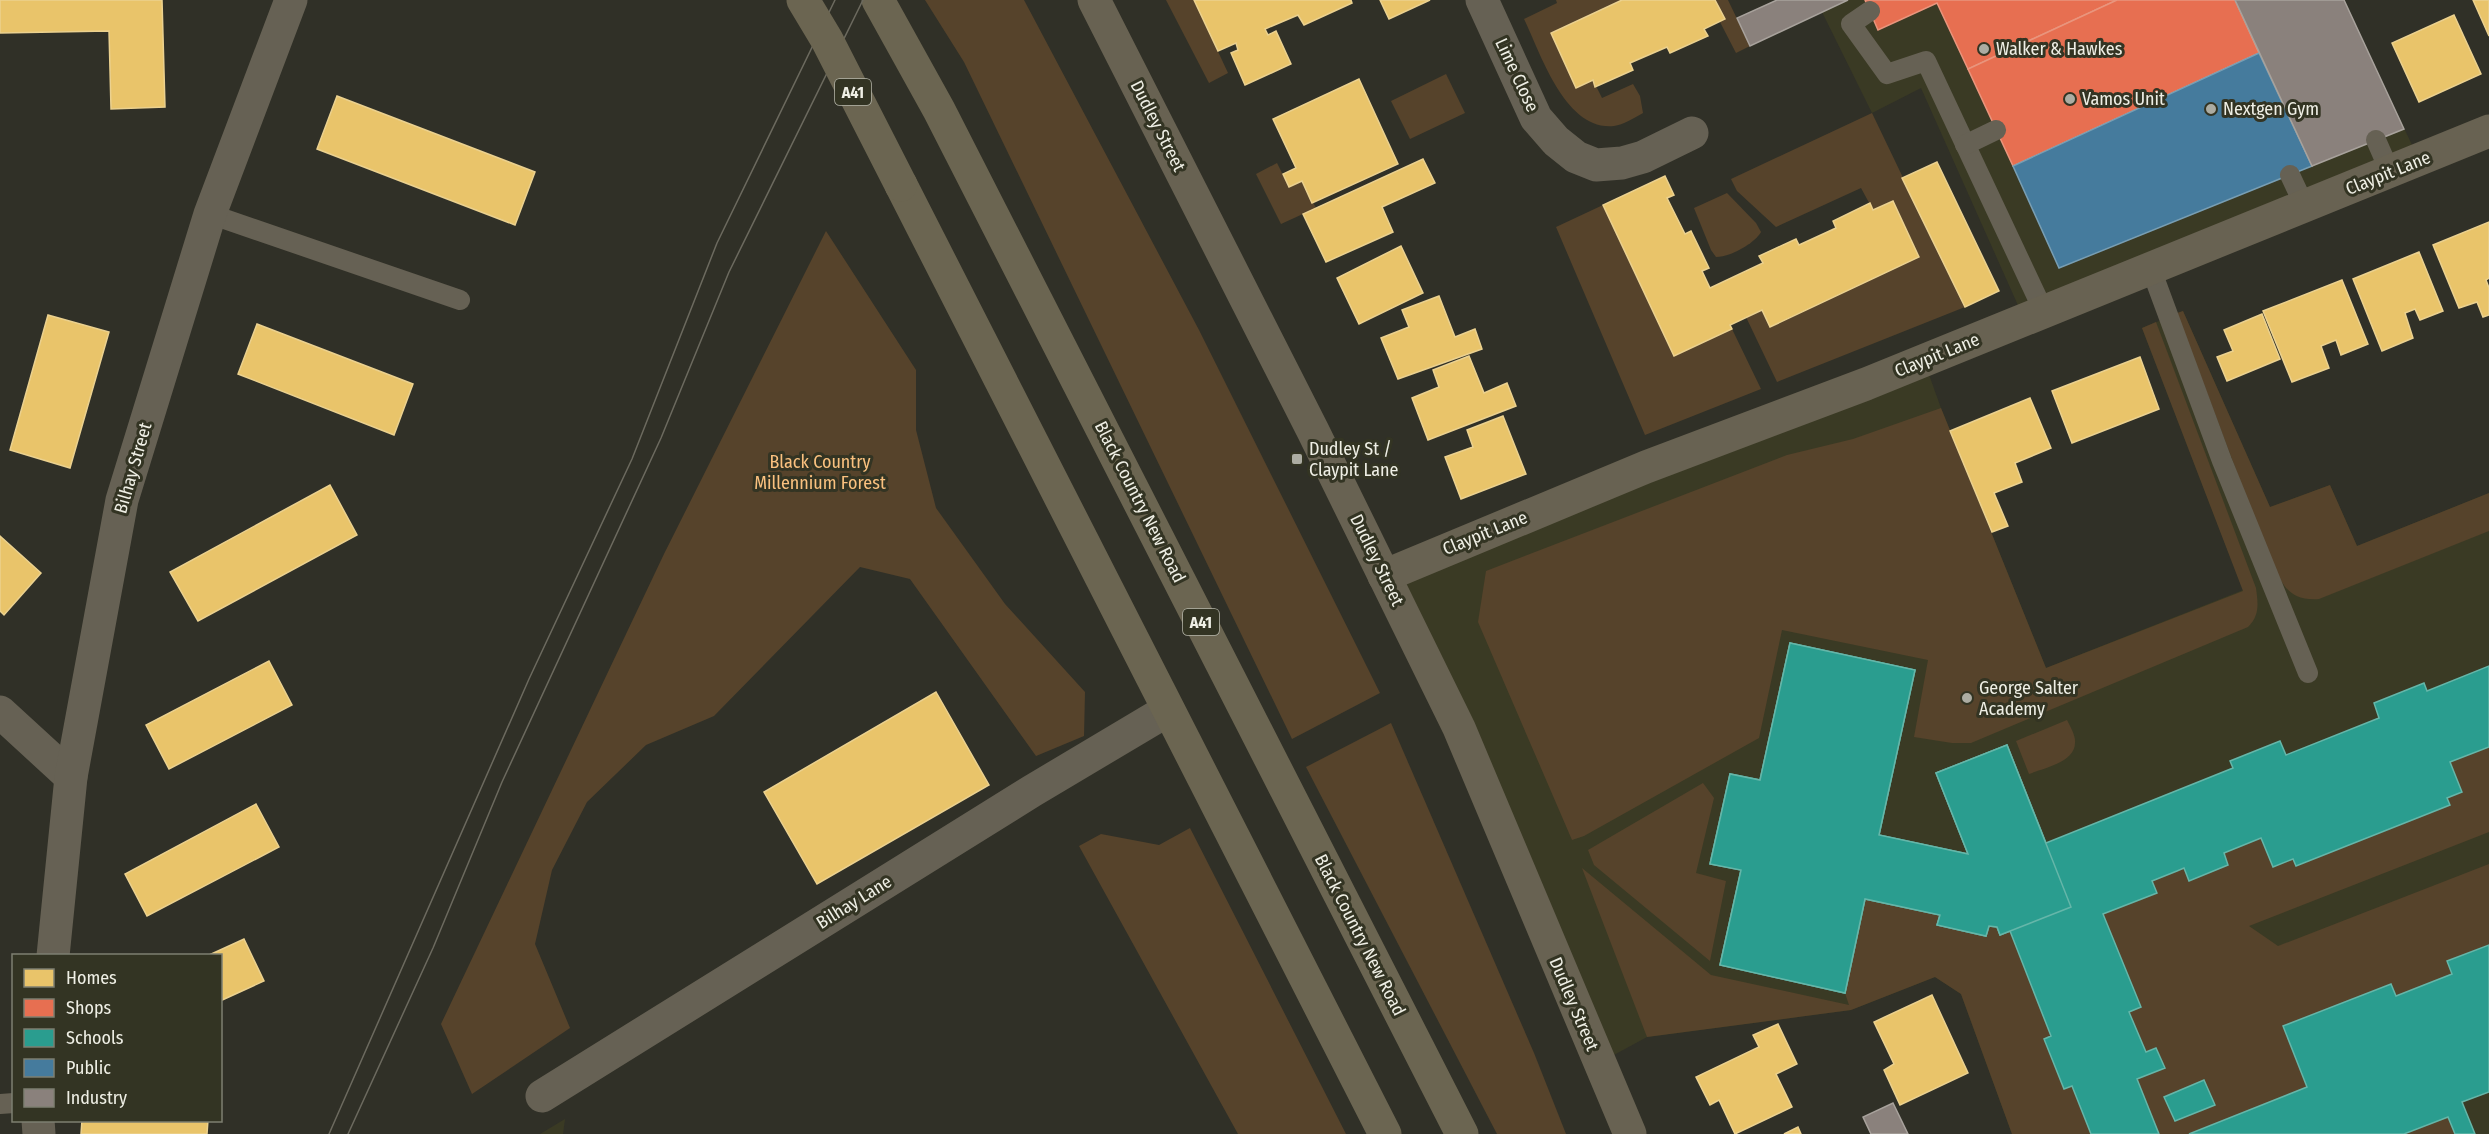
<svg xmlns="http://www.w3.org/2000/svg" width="2489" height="1134" font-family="'Fira Sans Condensed',sans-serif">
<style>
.built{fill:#3a3a24}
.green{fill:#56432b;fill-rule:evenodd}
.homes{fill:#e9c46a;stroke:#ebd18f;stroke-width:1.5}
.shops{fill:#e76f51;stroke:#e9957d;stroke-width:1.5}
.schools{fill:#2a9d8f;stroke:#65b6a9;stroke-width:1.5}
.public{fill:#457b9d;stroke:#789eb3;stroke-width:1.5}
.industry{fill:#8a817c;stroke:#a8a29c;stroke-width:1.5}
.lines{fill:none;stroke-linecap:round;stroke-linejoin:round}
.lane{stroke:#666154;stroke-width:20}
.street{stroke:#666154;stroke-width:33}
.secondary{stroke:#686252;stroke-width:33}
.highway{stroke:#6b6551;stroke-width:33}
.tram{stroke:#6c6a5f;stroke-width:1.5}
.highway-bridge{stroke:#6b6551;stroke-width:33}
.poi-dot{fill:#acaca2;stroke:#333423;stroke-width:2}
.labels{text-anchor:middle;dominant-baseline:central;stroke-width:6;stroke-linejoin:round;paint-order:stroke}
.shield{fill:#333423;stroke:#b7b7ab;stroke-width:1.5}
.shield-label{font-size:16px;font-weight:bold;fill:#efefe5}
.poi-label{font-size:18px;fill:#efefe5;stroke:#333423;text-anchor:start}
.street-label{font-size:18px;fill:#efefe5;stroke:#333423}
.park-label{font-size:18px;fill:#fac17f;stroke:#333423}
</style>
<rect width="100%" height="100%" fill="#303027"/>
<g class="built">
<polygon points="1848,0 2344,0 2419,160 2025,321 1921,88 1872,113 1822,12"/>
<polygon points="2183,311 2270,507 2330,485 2357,546 2489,493 2489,1134 2012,1134 1961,994 1935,977 1851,1010 1647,1037 1599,1063 1384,576 1924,361 1941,408 2046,668 2243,590 2142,328"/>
<polygon points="565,1119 563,1134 540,1134"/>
</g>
<g class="green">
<polygon points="925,0 1024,0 1199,330 1380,693 1292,739 964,62"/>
<polygon points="1166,0 1194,0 1228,73 1209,83"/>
<path d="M1556,0H1622L1551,33L1576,88L1593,80L1602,98L1633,84L1640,96L1643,113C1634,118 1623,125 1614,126C1565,131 1541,54 1524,19L1557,3Z"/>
<polygon points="1715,0 1728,0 1750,46 1736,53 1720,22 1724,19"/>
<polygon points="1446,74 1465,113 1410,139 1391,101"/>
<polygon points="1872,113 1965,307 1777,382 1746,317 1762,310 1771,327 1919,256 1893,201 1873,210 1861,188 1776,227 1737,191 1731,179"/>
<polygon points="1277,163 1289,187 1302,181 1316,208 1281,224 1256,174"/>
<path d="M1727,193L1756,223L1761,232C1754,244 1730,257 1716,257L1711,250L1694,208Z"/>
<polygon points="1603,205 1674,356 1732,329 1761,389 1645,435 1556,227"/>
<polygon points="826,231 916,370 916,430 936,508 1005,604 1085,692 1084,736 1036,756 910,579 860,567 714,716 646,745 587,802 552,870 535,944 570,1028 472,1094 441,1024 664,554"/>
<path d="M2183,311L2270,507L2330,485L2357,546L2489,493V531L2319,599C2288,601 2283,585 2270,560L2177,313Z"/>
<path d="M2156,322L2256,588C2258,603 2260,615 2248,627L1971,743H1952L1914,737L1928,660L1782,630L1759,738L1584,836L1572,840L1478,622L1486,571L1787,455L1853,439L1941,408L2046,668L2243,591L2142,328Z"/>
<path d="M2067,720C2070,726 2076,736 2075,743C2075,762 2044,768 2029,774L2016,741Z"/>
<polygon points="1391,723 1534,1053 1566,1134 1497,1134 1306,767"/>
<path d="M2489,747V832L2249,926L2278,946L2489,864V945L2447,961L2452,974L2396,996L2391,984L2284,1026L2307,1087L2189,1134H2159L2137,1079L2164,1068L2156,1048L2146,1052L2129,1012L2140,1007L2103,914L2156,893L2152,881L2184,868L2190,880L2228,865L2224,853L2261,838L2273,867L2293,859L2297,866L2450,805L2447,798L2462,792L2450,762ZM2204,1080L2214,1105L2174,1121L2165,1097Z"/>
<polygon points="1703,783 1714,798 1696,873 1726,881 1710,961 1594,865 1588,850"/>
<polygon points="1190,828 1346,1134 1238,1134 1079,846 1101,834 1159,845"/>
<polygon points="1582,868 1711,975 1849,1005 1845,993 1865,899 1940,915 1938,925 1986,936 1989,926 2010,931 2051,1036 2045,1039 2064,1089 2072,1086 2091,1134 2012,1134 1961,994 1935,977 1851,1010 1647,1037"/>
<polygon points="2448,1117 2455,1134 2404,1134"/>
</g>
<g class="homes">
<polygon points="0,0 162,0 165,107 111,109 109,31 0,33"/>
<polygon points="1194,0 1351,0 1352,3 1304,25 1298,15 1265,29 1268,35 1276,31 1291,64 1245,85 1231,53 1238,50 1236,43 1218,51"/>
<polygon points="1380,0 1430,0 1389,19"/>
<polygon points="1622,0 1715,0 1725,19 1704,29 1708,36 1670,53 1667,47 1630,63 1633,70 1595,87 1593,80 1576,88 1551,33"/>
<polygon points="2473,0 2489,0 2489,36"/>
<polygon points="2454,15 2481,74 2419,102 2392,43"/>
<polygon points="1359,79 1398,164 1312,203 1302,181 1289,187 1283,174 1296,168 1273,119"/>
<polygon points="337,96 535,172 515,225 317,149"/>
<polygon points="1423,159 1435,183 1382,207 1393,232 1326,262 1303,214"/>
<polygon points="1937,162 1999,291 1965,307 1902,178"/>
<polygon points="1665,176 1674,195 1667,198 1685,234 1691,231 1709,268 1702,271 1710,288 1763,263 1759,256 1796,239 1799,245 1836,228 1833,221 1870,203 1873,210 1893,201 1919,257 1770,327 1762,310 1730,325 1732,329 1674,356 1603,205"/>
<polygon points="2489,222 2489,278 2486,280 2489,288 2489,315 2483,317 2477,302 2459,308 2433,245"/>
<polygon points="1401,246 1423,293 1359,324 1337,278"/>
<polygon points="2419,252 2443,311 2420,320 2415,309 2405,313 2413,338 2382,351 2353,279"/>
<polygon points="2342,280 2368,344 2341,355 2336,340 2321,346 2329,368 2292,382 2263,311"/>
<polygon points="1439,296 1455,337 1475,329 1482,349 1398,379 1381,338 1409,327 1402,310"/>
<polygon points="2262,314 2280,359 2227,381 2217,357 2233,351 2224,330"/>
<polygon points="48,315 109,332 70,468 10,450"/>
<polygon points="257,324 413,384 394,435 238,374"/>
<polygon points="1469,356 1484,393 1507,383 1516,406 1428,440 1412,398 1439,387 1433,370"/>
<polygon points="2140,357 2159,409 2072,443 2052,391"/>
<polygon points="2030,398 2051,448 2015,463 2022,482 1994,493 2008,526 1992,532 1950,431"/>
<polygon points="1503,416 1526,474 1461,499 1445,457 1473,447 1467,430"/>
<polygon points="330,485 357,535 198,621 170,572"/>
<polygon points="0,536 41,573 4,615 0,611"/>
<polygon points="269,661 292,705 169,769 146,725"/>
<polygon points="936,692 989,785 817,884 764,792"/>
<polygon points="256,804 279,847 147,916 125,874"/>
<polygon points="244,939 264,981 220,1001 220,956 207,956"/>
<polygon points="1932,995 1968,1073 1900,1105 1884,1070 1894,1064 1874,1022"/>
<polygon points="1778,1024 1797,1064 1776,1074 1792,1107 1735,1134 1719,1100 1710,1105 1696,1077 1759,1047 1753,1035"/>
<polygon points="82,1120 208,1120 207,1134 81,1134"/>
<polygon points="1798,1127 1801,1134 1784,1134"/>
</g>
<g class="shops">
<polygon points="1865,0 2117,0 1968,69 1937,3 1878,30"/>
<polygon points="2117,0 2235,0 2259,53 2013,166 1968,69"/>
</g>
<g class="schools">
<polygon points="1790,643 1915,670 1879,835 1968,854 1936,773 2007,745 2046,843 2233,768 2230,761 2280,741 2286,755 2379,718 2374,703 2424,683 2427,691 2489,666 2489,747 2450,762 2462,792 2447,798 2450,805 2296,866 2293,859 2273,867 2261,838 2224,853 2228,865 2189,881 2184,868 2177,871 2152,881 2157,893 2103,914 2141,1007 2129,1012 2146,1052 2156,1048 2165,1068 2137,1079 2159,1134 2091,1134 2072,1086 2064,1089 2044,1039 2051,1036 2010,931 2000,935 1997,927 1989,926 1986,936 1937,925 1940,915 1865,899 1845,993 1720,965 1741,870 1710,864 1730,774 1760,780"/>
<polygon points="1790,643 1915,670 1879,835 1968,854 1936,773 2007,745 2071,907 2000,935 1997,927 1989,926 1986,936 1937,925 1940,915 1865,899 1845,993 1720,965 1741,870 1710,864 1730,774 1760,780"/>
<polygon points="2489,945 2489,1092 2462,1102 2475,1134 2455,1134 2448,1117 2404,1134 2189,1134 2307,1087 2283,1026 2391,984 2396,996 2452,974 2447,961"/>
<polygon points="2204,1080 2215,1105 2175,1121 2164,1097"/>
</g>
<polygon class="public" points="2259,53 2312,166 2059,268 2013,166"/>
<g class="industry">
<polygon points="1777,0 1848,0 1750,46 1737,18"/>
<polygon points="2235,0 2344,0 2404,129 2312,166"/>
<polygon points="1893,1103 1908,1134 1871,1134 1863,1117"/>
</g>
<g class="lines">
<g class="lane">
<polyline points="1870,11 1851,24 1887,74 1926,61 2044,312"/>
<polyline points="2376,140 2390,172"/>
<polyline points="1965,145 1996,130"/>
<polyline points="2290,175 2305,207"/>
<polyline points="210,214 460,300"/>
<polyline points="2151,269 2222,461 2308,673"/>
<polyline points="0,1104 14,1103"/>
</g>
<g class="street">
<polyline points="1482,0 1536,118 1556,141 1576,157 1596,165 1622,163 1643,157 1692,133"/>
<polyline points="0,712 71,777"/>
<polyline points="53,956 71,777 122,500 210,214 291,0"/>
<polyline points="542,1096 1032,791 1168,710"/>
<polyline points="38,1120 39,1134"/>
</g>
<g class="secondary">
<polyline points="1094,0 1313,431 1459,728 1630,1134"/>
<polyline points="1384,576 1646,467 1866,384 2489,131"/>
</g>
<g class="highway">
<polyline points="878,0 939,110 1462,1134"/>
<polyline points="901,185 1385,1134"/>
</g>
<g class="tram">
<polyline points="329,1134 529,679 632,459 717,243 835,0"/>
<polyline points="348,1134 433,948 502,782 661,438 729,272 863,0"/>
</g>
<polyline class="highway-bridge" points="803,0 827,40 901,185"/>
</g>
<g class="poi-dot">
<circle cx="1984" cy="49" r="6"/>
<circle cx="2070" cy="99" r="6"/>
<circle cx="2211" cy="109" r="6"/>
<rect x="1291" y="453" width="12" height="12" rx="3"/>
<circle cx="1967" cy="698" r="6"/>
</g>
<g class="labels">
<g class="shield">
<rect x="835" y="79" width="36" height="26" rx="4.5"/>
<rect x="1183" y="609" width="36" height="26" rx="4.5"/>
</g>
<g class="shield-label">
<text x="853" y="92">A41</text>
<text x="1201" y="622">A41</text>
</g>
<g class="poi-label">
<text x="1996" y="49">Walker &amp; Hawkes</text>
<text x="2082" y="99">Vamos Unit</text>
<text x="2223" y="109">Nextgen Gym</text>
<text x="1309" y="449">Dudley St /<tspan x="1309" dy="21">Claypit Lane</tspan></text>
<text x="1979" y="688">George Salter<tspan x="1979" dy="21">Academy</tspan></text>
</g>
<g class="street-label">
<text transform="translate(1517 75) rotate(65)">Lime Close</text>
<text transform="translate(1158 126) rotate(63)">Dudley Street</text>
<text transform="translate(2388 173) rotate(-22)">Claypit Lane</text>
<text transform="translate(1937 355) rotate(-22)">Claypit Lane</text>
<text transform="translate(133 468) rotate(-74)">Bilhay Street</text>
<text transform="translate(1140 502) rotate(63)">Black Country New Road</text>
<text transform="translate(1485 533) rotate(-22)">Claypit Lane</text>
<text transform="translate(1377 560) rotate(64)">Dudley Street</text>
<text transform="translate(854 902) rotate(-32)">Bilhay Lane</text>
<text transform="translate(1360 935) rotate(63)">Black Country New Road</text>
<text transform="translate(1574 1004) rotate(67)">Dudley Street</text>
</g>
<g class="park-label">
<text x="820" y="462">Black Country<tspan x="820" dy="21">Millennium Forest</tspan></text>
</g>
</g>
<rect x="12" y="954" width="210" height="168" fill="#333423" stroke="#7e7f71" stroke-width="1.5"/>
<rect x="24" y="969" width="30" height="18" fill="#e9c46a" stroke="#7e7f71" stroke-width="1.5"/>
<text x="66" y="984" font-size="18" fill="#efefe5">Homes</text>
<rect x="24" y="999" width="30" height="18" fill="#e76f51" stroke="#7e7f71" stroke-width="1.5"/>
<text x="66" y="1014" font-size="18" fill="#efefe5">Shops</text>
<rect x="24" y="1029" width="30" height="18" fill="#2a9d8f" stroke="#7e7f71" stroke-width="1.5"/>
<text x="66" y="1044" font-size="18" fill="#efefe5">Schools</text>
<rect x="24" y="1059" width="30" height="18" fill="#457b9d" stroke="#7e7f71" stroke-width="1.5"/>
<text x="66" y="1074" font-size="18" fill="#efefe5">Public</text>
<rect x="24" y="1089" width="30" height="18" fill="#8a817c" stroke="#7e7f71" stroke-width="1.5"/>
<text x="66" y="1104" font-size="18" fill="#efefe5">Industry</text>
</svg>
